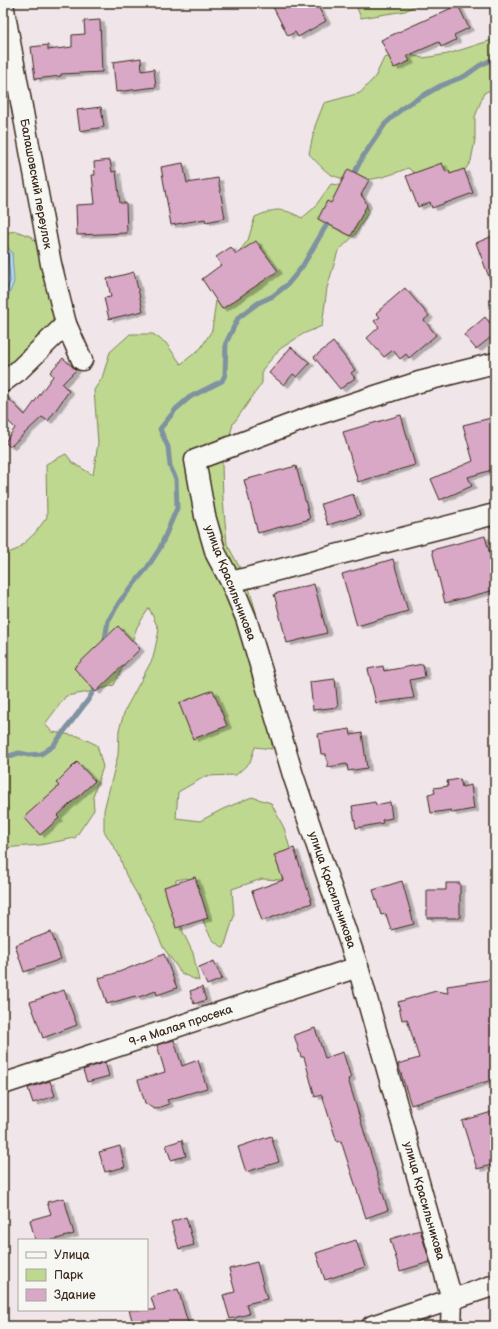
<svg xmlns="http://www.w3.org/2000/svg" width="498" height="1329" font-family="'Balsamiq Sans',sans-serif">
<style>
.green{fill:#bed890;stroke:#7c8157}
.water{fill:#acd7f7;stroke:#7f92a0}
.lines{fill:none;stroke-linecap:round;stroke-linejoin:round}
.shore{stroke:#686f75;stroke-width:1}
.stream{stroke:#7f92a0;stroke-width:5}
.building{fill:#d9a8c6;stroke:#3b2a1e;filter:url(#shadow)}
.street-casing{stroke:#3b2a1e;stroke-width:23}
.street{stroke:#f6f6f2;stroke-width:20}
.labels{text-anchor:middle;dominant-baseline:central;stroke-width:4;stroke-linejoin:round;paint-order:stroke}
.street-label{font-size:12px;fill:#3b2a1e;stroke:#f6f6f2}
</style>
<defs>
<filter id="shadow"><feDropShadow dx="4.5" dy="2.5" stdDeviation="0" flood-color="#0004"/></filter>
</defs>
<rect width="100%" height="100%" fill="#f0e6e9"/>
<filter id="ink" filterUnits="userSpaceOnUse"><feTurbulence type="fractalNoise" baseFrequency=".025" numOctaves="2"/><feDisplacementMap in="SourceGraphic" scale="8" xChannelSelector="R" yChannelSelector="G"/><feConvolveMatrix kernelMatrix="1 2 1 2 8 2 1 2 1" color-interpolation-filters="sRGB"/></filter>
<g filter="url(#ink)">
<g class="green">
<polygon points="355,3 421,3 405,11 361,18"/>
<path d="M495,39V88L484,93L475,117V140L471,161L457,182L433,188L408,168C385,178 356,186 332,175C325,172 315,160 309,154L315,126L324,103L360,93L375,77L384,58L403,53L423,58L448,54Z"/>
<path d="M331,184L359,188L369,211L355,235L338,251L327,288L322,326L303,334L280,349L262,370V383L233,424L222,464L223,499L227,544L247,581L256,612L267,686L272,749L255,747L250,762L236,775L206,776L178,792L176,818L200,821L223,809L252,797L271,803L284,828L291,852L283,880L262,879L232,889L234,916L224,948C221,946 217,944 214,941C203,929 196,894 187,878L176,880V900L183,932L193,953L199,981L182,974L163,947L150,917L126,875L119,855L104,831V810L118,755L119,730L125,710L153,658L159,630L149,608L137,627L124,665L114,685L95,691L66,696L45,724L52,732L78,736L97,745L103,767L93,796L94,810L75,838L40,845L3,848V555L18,549L35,533L47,517L46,464L66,454L73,463L93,475L98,443L94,390L102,378L110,352L130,334H153L166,343L181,364L201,348L212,330L219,278L248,240L255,217C276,208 281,207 302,218L314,208Z"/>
<polygon points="16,231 32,237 40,250 58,312 46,332 3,372 3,309 5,305 12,253 3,241 3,233"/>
</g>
<polygon class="water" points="3,241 12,253 14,282 3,309"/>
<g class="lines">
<polyline class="shore" points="3,248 8,255 10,281 3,300"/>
<g class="stream">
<polyline points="352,178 362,158 385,124 405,106 440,86 465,76 479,66 495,58"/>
<polyline points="104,645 108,621 120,601 147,568 160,548 177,508 176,479 170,466 168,447 160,429 176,409 190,397 222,381 225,375 226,343 238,318 258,303 273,296 288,284 302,267 330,219"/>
<polyline points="3,758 19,753 29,755 41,754 53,746 88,700 97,685"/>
</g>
</g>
<g class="building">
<polygon points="271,3 316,3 326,21 298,37 295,32 288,36"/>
<polygon points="458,5 469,28 454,35 456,40 441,47 439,42 407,56 410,61 394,68 381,40"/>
<polygon points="100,20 102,72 61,74 61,76 35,79 31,47 48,45 48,50 72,47 72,35 85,34 84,21"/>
<polygon points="141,58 142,71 154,69 156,87 116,92 113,62"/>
<polygon points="101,107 104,127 80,131 77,110"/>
<polygon points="110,160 112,172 116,171 120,203 126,203 127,233 77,235 76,205 95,204 92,175 95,175 94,162"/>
<polygon points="183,163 187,183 218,178 225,218 206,222 205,219 171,225 161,167"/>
<polygon points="442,163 446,172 449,171 450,174 464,169 473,193 432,208 430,202 418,207 406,176"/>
<polygon points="348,169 369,180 361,195 365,200 367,205 351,236 318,219 327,201 331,203"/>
<polygon points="495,235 495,289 494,290 476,243"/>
<polygon points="256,241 278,271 222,309 202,279 221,265 216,257 231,247 236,254"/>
<polygon points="134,272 143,311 109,319 104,298 111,297 107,279"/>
<polygon points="405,288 429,316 424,320 436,335 409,358 406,354 400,359 393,350 384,357 367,338 379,327 374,321 380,317 376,313"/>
<polygon points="485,317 495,329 495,334 476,349 464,335"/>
<polygon points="333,342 355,370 351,373 355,378 340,389 314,357"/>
<polygon points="291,347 310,363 297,377 293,374 284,385 269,373"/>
<polygon points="63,358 76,370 62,384 69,391 48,421 42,417 10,447 5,442 15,428 3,416 3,393 25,415 53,376 50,372"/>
<polygon points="401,415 415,465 358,482 343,432"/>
<polygon points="495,417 495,469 468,477 472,486 440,500 431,479 473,461 463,425"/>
<polygon points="296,466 310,519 258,533 244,480"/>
<polygon points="353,494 360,515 328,525 321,504"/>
<polygon points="485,536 495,573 495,590 445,603 432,550"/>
<polygon points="393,559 408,611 357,626 342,574"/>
<polygon points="314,584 327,633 287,643 274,594"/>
<polygon points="118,626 140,649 96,692 74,668"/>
<polygon points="423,664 425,677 410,680 414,698 376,703 368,669 383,666 384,671"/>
<polygon points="335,679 338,707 313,710 310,682"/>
<polygon points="213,690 227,726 193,739 179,703"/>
<polygon points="350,729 351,735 362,733 367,768 348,771 347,764 328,767 326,754 321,754 318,734"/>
<polygon points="77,762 95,781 57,816 59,818 40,835 24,817 59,786 56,783"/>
<polygon points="460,779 462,787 471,785 474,809 452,813 451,810 431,813 428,794 435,793 434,788 448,786 447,781"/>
<polygon points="375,802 376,805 390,802 392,818 382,820 383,823 356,828 352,806"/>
<polygon points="294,848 312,903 262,921 252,891 283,880 274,855"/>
<polygon points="195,877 208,918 176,928 164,887"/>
<polygon points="402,881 414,924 391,930 386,914 381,915 373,890"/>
<polygon points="446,883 460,883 460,918 427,918 427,890 446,890"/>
<polygon points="51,932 61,959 24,972 15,945"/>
<polygon points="164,954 177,988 157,995 156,991 136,998 135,996 107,1004 99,978 119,972"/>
<polygon points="214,961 222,979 207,985 199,967"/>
<polygon points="495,979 495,1079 411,1105 398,1064 419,1058 407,1019 402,1020 398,1002 436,991 448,993 447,986"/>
<polygon points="202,987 206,1000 194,1004 190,991"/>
<polygon points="64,990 77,1025 43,1038 30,1002"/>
<polygon points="315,1028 325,1058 343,1052 351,1078 348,1079 388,1210 366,1218 341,1141 337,1142 322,1095 315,1097 304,1057 301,1057 294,1035"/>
<polygon points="174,1040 182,1066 198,1060 207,1088 167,1100 169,1104 154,1109 145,1103 138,1080 165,1072 157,1045"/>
<polygon points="105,1062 109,1076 87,1082 83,1070"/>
<polygon points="50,1081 55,1096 33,1103 28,1088"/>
<polygon points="495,1111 495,1164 477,1169 462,1121"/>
<polygon points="271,1136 279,1162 246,1172 238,1147"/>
<polygon points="182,1140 186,1156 171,1160 166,1145"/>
<polygon points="120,1146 125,1167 105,1172 99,1152"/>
<polygon points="64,1198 74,1234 53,1240 35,1240 30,1220 51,1214 47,1202"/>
<polygon points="186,1217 194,1245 179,1249 171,1222"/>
<polygon points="420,1230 430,1262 400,1271 390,1239"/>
<polygon points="356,1240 365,1267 325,1280 316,1253"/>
<polygon points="257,1262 267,1299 246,1304 249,1314 230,1319 223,1295 235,1292 229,1269"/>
<polygon points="178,1289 188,1323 179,1326 134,1326 129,1310 155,1310 151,1297"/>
</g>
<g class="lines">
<g class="street-casing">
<g id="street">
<path id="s1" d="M3,4L51,264L66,324L82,360"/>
<polyline points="3,382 18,371 66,324"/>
<polyline points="231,582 495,514"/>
<path id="s2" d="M3,1084L358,967"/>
<polyline points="372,1326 495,1285"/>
<polyline points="451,1326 452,1299 358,967 293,775 246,618 231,582 216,554 205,516 195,460 313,416 419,382 495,363"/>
</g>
</g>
<use href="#street" class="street"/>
</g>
</g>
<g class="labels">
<g class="street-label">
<text stroke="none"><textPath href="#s1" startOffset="183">Балашовский переулок</textPath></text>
<text transform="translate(230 583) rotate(69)">улица Красильникова</text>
<text transform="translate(332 890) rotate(71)">улица Красильникова</text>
<text stroke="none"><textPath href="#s2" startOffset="187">9-я Малая просека</textPath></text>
<text transform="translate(424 1201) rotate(74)">улица Красильникова</text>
</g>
</g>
<rect width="498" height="1329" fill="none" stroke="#f6f6f2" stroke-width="16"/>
<rect x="8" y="8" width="482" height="1313" fill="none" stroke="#3b2a1e" stroke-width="1.5" filter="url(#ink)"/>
<rect x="18" y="1239" width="130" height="72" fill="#f6f6f2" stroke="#aba49d"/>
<rect x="26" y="1252" width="20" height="6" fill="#f6f6f2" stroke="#aba49d"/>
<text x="54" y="1259" font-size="12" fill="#3b2a1e">Улица</text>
<rect x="26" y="1269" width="20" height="12" fill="#bed890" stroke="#aba49d"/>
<text x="54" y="1279" font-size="12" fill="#3b2a1e">Парк</text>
<rect x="26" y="1289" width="20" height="12" fill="#d9a8c6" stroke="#aba49d"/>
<text x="54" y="1299" font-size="12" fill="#3b2a1e">Здание</text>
</svg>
